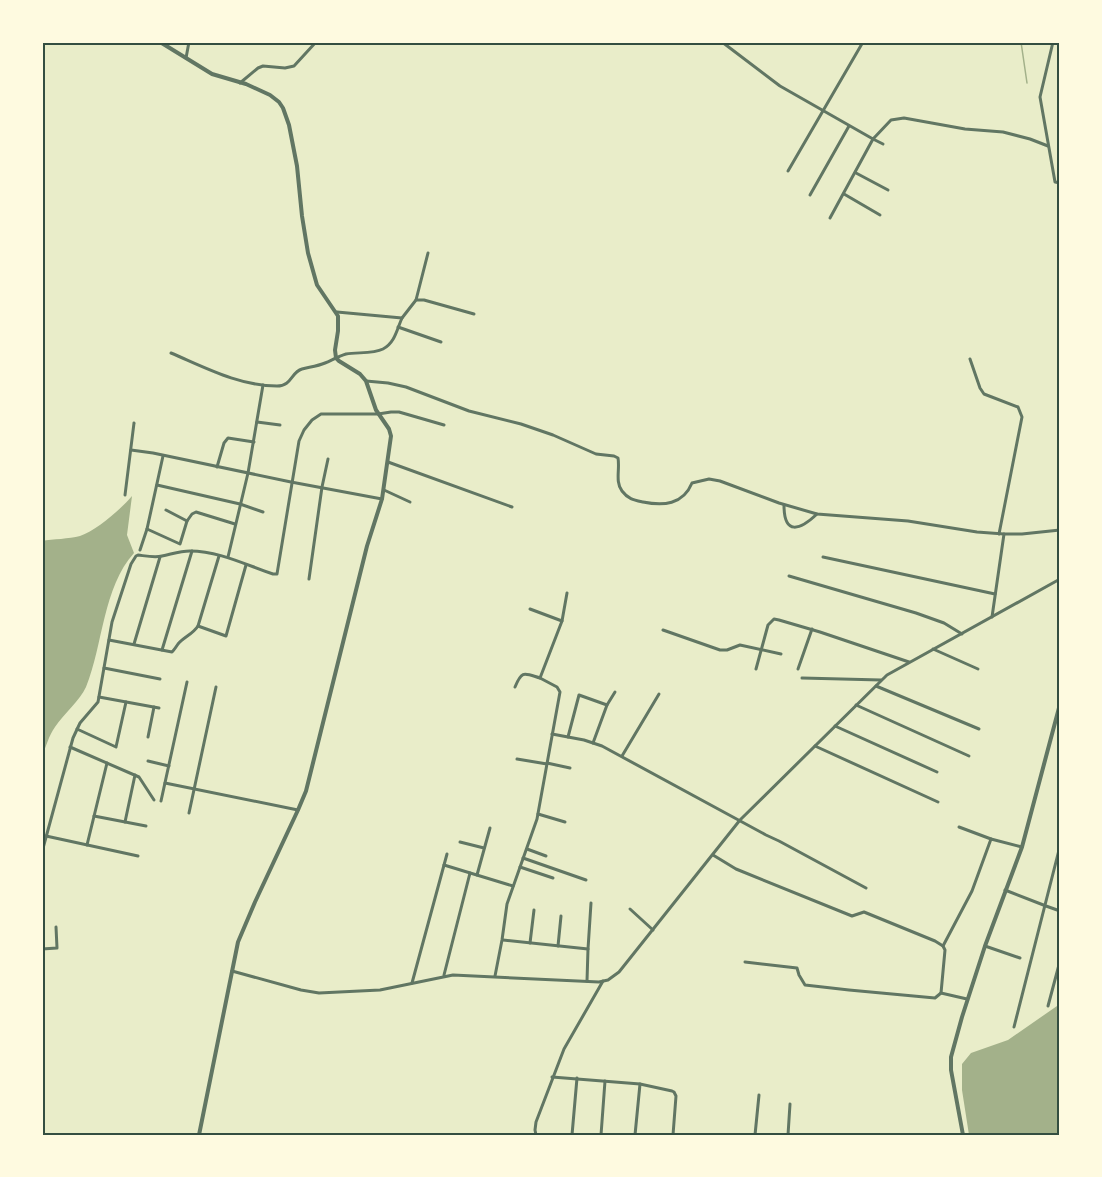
<svg xmlns="http://www.w3.org/2000/svg" width="1102" height="1177" font-family="Overpass,sans-serif">
<style>
.water{fill:#a3b18a}
.lines{fill:none;stroke-linecap:round;stroke-linejoin:round}
.stream{stroke:#a3b18a;stroke-width:1.5}
.minor{stroke:#617663;stroke-width:3}
.tertiary{stroke:#617663;stroke-width:4}
.neatline{fill:none;stroke:#344e41;stroke-width:2}
</style>
<rect width="100%" height="100%" fill="#e9edc9"/>
<g class="water">
<path d="M132,496L127,535L134,553C103,587 103,645 86,687C80,700 64,714 55,727C49,735 46,747 42,756V541C53,539 69,539 80,536C97,530 121,509 132,496Z"/>
<polygon points="1060,1005 1060,1135 969,1135 962,1090 962,1064 971,1053 1008,1040 1057,1006"/>
</g>
<g class="lines">
<polyline class="stream" points="1021,42 1027,83"/>
<g class="minor">
<polyline points="722,42 780,86 873,139 891,120 904,118 965,129 1003,132 1030,139 1048,146"/>
<polyline points="1053,42 1040,97 1055,182 1060,183"/>
<polyline points="186,58 189,42"/>
<polyline points="240,83 258,68 263,66 285,68 294,66 316,42"/>
<polyline points="788,171 863,42"/>
<polyline points="856,173 888,190"/>
<polyline points="844,194 880,215"/>
<polyline points="810,195 849,126"/>
<polyline points="830,218 873,139 883,144"/>
<polyline points="416,300 428,253"/>
<polyline points="337,312 402,318 416,300 424,300 474,314"/>
<polyline points="398,327 441,342"/>
<path d="M171,353C204,367 239,386 277,386C292,386 291,372 302,369C310,367 318,366 325,363C332,360 339,356 346,354C358,352 373,354 383,349C395,343 397,329 402,318"/>
<polyline points="970,359 980,388 984,394 1018,407 1022,417 999,534"/>
<path d="M366,381L388,383L406,387L469,411L521,424L553,435L596,454L614,456L618,458C620,469 615,482 622,491C628,499 634,500 643,502C663,506 683,505 692,483L709,479L720,481L779,503L817,514L908,521L977,532L1004,534H1022L1060,530"/>
<polyline points="257,422 280,425"/>
<polyline points="131,450 153,453 291,482 382,499"/>
<polyline points="388,462 512,507"/>
<polyline points="217,467 224,443 228,438 254,442"/>
<polyline points="157,485 240,504 263,512"/>
<polyline points="384,490 410,502"/>
<polyline points="125,495 134,423"/>
<path d="M784,505C784,536 800,530 817,514"/>
<polyline points="166,510 187,521"/>
<polyline points="147,529 180,544 187,521 192,514 196,512 235,524"/>
<polyline points="140,550 147,529 163,456"/>
<polyline points="228,557 248,473 263,385"/>
<polyline points="823,557 995,594"/>
<polyline points="789,576 916,613 944,623 962,634"/>
<polyline points="309,579 322,487 328,459"/>
<polyline points="530,609 562,621"/>
<polyline points="992,617 1004,534"/>
<polyline points="198,626 226,636 246,565"/>
<polyline points="663,630 720,650 727,650 740,645 781,654"/>
<path d="M109,640L172,652C174,650 176,647 178,644C184,637 193,634 198,626L219,556"/>
<polyline points="134,644 160,557"/>
<polyline points="933,649 978,669"/>
<polyline points="162,650 192,551"/>
<polyline points="104,668 160,679"/>
<polyline points="756,669 768,625 774,619 779,620 820,632 909,662"/>
<polyline points="798,669 812,629"/>
<polyline points="802,678 881,680"/>
<polyline points="876,686 979,729"/>
<path d="M515,687C522,670 524,673 540,678"/>
<polyline points="99,697 159,708"/>
<polyline points="856,705 969,756"/>
<polyline points="835,726 937,772"/>
<polyline points="77,729 116,747 126,702"/>
<polyline points="552,734 584,740 602,746 766,835 779,841 866,888"/>
<polyline points="148,737 154,707"/>
<polyline points="568,737 579,695 607,705"/>
<polyline points="593,743 607,705 615,692"/>
<polyline points="815,746 938,802"/>
<polyline points="70,747 139,777 154,800"/>
<polyline points="622,756 659,694"/>
<polyline points="517,759 547,764"/>
<polyline points="148,761 169,766"/>
<polyline points="547,763 570,768"/>
<polyline points="165,783 298,810"/>
<polyline points="161,801 187,682"/>
<polyline points="189,813 216,687"/>
<polyline points="538,814 565,822"/>
<polyline points="94,816 146,826"/>
<polyline points="125,822 135,775"/>
<polyline points="959,827 991,839"/>
<polyline points="46,836 138,856"/>
<polyline points="460,842 484,848"/>
<polyline points="87,845 107,763"/>
<polyline points="527,849 546,856"/>
<path d="M42,852L73,738L80,723L98,702L112,622L131,564L136,556L138,555C146,556 155,558 162,556C172,554 180,551 190,551C219,551 246,565 273,574H277L299,441L304,430L312,420L321,414H378L391,412H399L444,425"/>
<polyline points="713,855 736,869 852,916 864,912 935,941 943,946 945,950 941,993"/>
<polyline points="523,858 586,880"/>
<polyline points="444,865 513,886"/>
<polyline points="520,867 553,878"/>
<polyline points="477,875 490,828"/>
<polyline points="1005,890 1046,906 1060,911"/>
<polyline points="630,909 653,930"/>
<polyline points="503,940 588,949"/>
<polyline points="530,943 534,910"/>
<polyline points="558,946 561,916"/>
<polyline points="943,946 972,891 991,839 1022,847"/>
<polyline points="985,946 1020,958"/>
<polyline points="42,949 57,948 56,927"/>
<polyline points="745,962 797,968 799,975 805,985 849,990 935,998 941,993 967,999"/>
<polyline points="232,971 301,990 319,993 380,990 453,975 599,982 608,980 619,972 740,820 887,675 1060,579"/>
<polyline points="444,975 470,873"/>
<polyline points="495,976 502,940 507,904 537,819 560,692 557,687 540,678 562,621 567,593"/>
<polyline points="587,981 588,949 591,903"/>
<polyline points="412,983 447,854"/>
<polyline points="1048,1006 1060,961"/>
<polyline points="1014,1027 1060,846"/>
<polyline points="552,1077 640,1084 672,1091 674,1092 676,1096 673,1135"/>
<polyline points="536,1135 535,1130 536,1122 564,1049 603,981"/>
<polyline points="572,1135 577,1078"/>
<polyline points="601,1135 605,1081"/>
<polyline points="635,1135 640,1084"/>
<polyline points="755,1135 759,1095"/>
<polyline points="788,1135 790,1104"/>
</g>
<g class="tertiary">
<polyline points="160,42 212,74 246,84 270,95 279,102 283,108 289,125 297,166 302,216 308,253 317,285 338,316 338,331 335,350 336,358 339,361 360,374 366,381 376,410 389,429 391,436 382,499 367,546 306,791 298,810 255,902 238,942 199,1135"/>
<polyline points="963,1135 951,1070 951,1057 962,1017 985,946 1022,847 1060,704"/>
</g>
</g>
<rect width="1102" height="1177" fill="none" stroke="#fefae0" stroke-width="87"/>
<rect x="44" y="44" width="1014" height="1090" class="neatline"/>
</svg>
